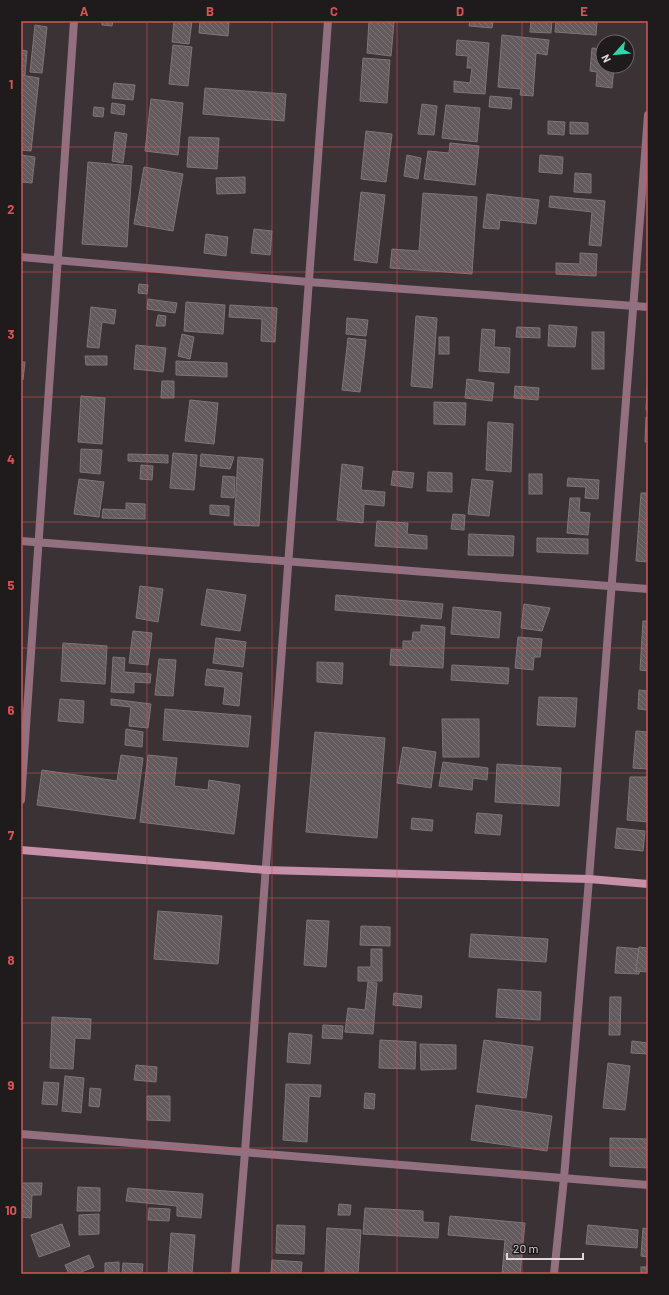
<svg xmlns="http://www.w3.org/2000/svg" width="669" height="1295" font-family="Barlow,sans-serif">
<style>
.building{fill:url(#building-back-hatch);stroke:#7f7579}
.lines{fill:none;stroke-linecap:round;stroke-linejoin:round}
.street{stroke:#92707f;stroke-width:8}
.secondary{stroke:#c690a9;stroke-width:8}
.grid{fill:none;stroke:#d85454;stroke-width:1;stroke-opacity:0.55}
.neatline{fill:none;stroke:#d85454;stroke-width:1.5}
.grid-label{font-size:13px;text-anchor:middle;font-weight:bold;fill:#d85454}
</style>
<defs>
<pattern id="building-back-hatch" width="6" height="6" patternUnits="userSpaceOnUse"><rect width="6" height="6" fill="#635a5e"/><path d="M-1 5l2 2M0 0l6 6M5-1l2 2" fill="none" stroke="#797174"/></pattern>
</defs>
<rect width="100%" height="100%" fill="#3b3236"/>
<g class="building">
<polygon points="102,21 113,21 112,26 102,25"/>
<polygon points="174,21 192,21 189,44 172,42"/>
<polygon points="200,21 229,21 228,36 199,33"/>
<polygon points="369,21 394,22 391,56 367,53"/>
<polygon points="470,21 493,21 492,28 469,26"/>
<polygon points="531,21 552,21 551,33 530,32"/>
<polygon points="556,21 597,21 596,35 555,32"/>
<polygon points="35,25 47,27 42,73 30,72"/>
<polygon points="502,35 549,40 547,55 536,53 533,96 520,95 521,89 498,87"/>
<polygon points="457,40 489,43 485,94 454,92 454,81 470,83 472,68 467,68 468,56 456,55"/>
<polygon points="173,45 192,47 188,86 169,84"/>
<polygon points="592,48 603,49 603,66 614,66 612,88 596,86 597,72 590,71"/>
<polygon points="21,50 27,51 25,75 21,74"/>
<polygon points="363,58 390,60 387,103 360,101"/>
<polygon points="21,75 39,78 31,151 21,150"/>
<polygon points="114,83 135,85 133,100 112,98"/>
<polygon points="205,88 286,94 284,121 203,114"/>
<polygon points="490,96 512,98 511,109 489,107"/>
<polygon points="151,99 183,103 178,155 145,151"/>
<polygon points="112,103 125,105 124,115 111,113"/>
<polygon points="422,104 437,106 434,135 418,134"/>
<polygon points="446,105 480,108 477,142 442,138"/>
<polygon points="94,107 104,108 103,117 93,116"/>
<polygon points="548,121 565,122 564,135 548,134"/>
<polygon points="570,122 588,123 588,134 570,134"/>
<polygon points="366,131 392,134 386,182 361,179"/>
<polygon points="115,132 127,134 123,163 112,161"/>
<polygon points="189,137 219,138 217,169 187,167"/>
<polygon points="450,143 479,146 475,185 424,179 428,151 449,153"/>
<polygon points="21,155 35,157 32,183 21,182"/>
<polygon points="407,155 421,158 418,179 404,176"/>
<polygon points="540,155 563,157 562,174 539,172"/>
<polygon points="88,162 132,166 127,247 82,244"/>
<polygon points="144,167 183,174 173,231 134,224"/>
<polygon points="575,173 591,174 591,193 574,192"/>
<polygon points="245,177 245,193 217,194 216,178"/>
<polygon points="361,192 385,195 377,263 354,260"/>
<polygon points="423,193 477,197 472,274 390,268 392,249 419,251"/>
<polygon points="487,194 539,200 536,224 500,220 499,229 483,228"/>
<polygon points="550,196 605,201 601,246 589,245 592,212 549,207"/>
<polygon points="254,229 272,231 270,255 251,253"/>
<polygon points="206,234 228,237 226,256 204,253"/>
<polygon points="580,253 597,254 596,276 556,274 556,263 580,264"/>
<polygon points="139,284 148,285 147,294 138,293"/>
<polygon points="148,299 177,303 175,313 147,309"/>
<polygon points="186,302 225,305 223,334 184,331"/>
<polygon points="230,305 277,308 275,342 261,341 262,319 229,317"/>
<polygon points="91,307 116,310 114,324 102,322 99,348 87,347"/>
<polygon points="158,315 166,316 165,326 156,326"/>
<polygon points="416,316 437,318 432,388 411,386"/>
<polygon points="347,318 368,320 366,336 346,334"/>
<polygon points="549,325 577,327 575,347 548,346"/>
<polygon points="517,327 540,328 540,338 516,337"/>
<polygon points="482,329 495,330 494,347 510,348 509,373 479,371"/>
<rect x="592" y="332" width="12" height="37"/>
<polygon points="182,334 194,337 190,359 178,356"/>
<rect x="439" y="337" width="10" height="17"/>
<polygon points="348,338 366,340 360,392 342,390"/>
<polygon points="136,345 166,348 163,372 134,369"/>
<polygon points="85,356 107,356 107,365 86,365"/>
<polygon points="176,361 227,363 227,377 176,375"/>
<polygon points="21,362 25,362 23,380 21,380"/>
<polygon points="648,370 648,411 646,410"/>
<polygon points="467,379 494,383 492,401 465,398"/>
<polygon points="162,381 174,381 174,398 161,398"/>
<polygon points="515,386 539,388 538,400 514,398"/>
<polygon points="81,396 105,398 102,444 78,442"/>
<polygon points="190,400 218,403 214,444 185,441"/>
<polygon points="434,402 466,403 465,425 434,424"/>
<polygon points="646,417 648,417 648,442 645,442"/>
<polygon points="488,422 513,424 511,472 486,470"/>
<polygon points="81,449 102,450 100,474 80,472"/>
<polygon points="173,453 197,455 194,490 170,488"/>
<polygon points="128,454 168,455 168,463 128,461"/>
<polygon points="201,454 234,457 230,469 200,466"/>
<polygon points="238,457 263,459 259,526 234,525"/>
<polygon points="342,464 363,467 361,490 385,492 384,506 364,504 363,523 337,520"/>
<polygon points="141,465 153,466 152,480 140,479"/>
<polygon points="393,471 414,473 412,488 391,485"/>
<polygon points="428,472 452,473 452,492 427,491"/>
<rect x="529" y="474" width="13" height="20"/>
<polygon points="223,476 235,477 234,498 221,497"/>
<polygon points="568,478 599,480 598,499 585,498 586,487 567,486"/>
<polygon points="79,479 104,482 99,517 74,514"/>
<polygon points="472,479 493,481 489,516 468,514"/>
<polygon points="641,493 648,493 648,562 636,561"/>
<polygon points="570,498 580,498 579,512 590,513 588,535 567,533"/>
<polygon points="126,503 145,504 145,519 102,518 103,509 126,510"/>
<polygon points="210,505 229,506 229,516 210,514"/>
<polygon points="453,514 465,515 464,530 451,529"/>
<polygon points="377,521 408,523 407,534 427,536 427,549 375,546"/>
<polygon points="469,534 514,536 513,556 468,555"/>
<polygon points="537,538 588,539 588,554 537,552"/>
<polygon points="140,586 163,589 158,622 136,618"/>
<polygon points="207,589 246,595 240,631 201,625"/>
<polygon points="336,595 443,604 441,619 335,610"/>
<polygon points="524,604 550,608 542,631 521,628"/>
<polygon points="453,607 501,612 499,638 451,634"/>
<polygon points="643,621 648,621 648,671 640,670"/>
<polygon points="421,625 445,627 443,668 390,665 391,649 403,650 403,641 412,641 413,632 421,632"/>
<polygon points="133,631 152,633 148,665 129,663"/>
<polygon points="518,637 542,639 540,657 534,657 533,670 515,668"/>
<polygon points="216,638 246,642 243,667 213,663"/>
<polygon points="63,643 107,646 105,684 61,681"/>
<polygon points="113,657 125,658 124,672 151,674 150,683 134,682 134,693 111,692"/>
<polygon points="159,659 176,660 173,696 155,695"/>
<polygon points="317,662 343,663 342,684 317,682"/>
<polygon points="452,665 509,668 508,684 451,680"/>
<polygon points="207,669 242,673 239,706 223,704 225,687 205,685"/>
<polygon points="639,690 648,691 648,710 638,709"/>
<polygon points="539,697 577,698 575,727 537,725"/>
<polygon points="60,699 84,701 83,723 58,721"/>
<polygon points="111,699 151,704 148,728 129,726 131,707 111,705"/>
<polygon points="165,709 251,716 248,747 163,740"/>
<polygon points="442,719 479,719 479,757 443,757"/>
<polygon points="126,729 143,732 142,747 125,745"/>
<polygon points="636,731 648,732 648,769 633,768"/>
<polygon points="315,732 385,738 377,838 306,832"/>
<polygon points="403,747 436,752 431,788 397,783"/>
<polygon points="121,755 143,758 135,819 37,805 42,770 117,781"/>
<polygon points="148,755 177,758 174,786 208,790 209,780 240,785 234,834 140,822"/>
<polygon points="443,762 488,768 487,780 473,778 472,790 439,786"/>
<polygon points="497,764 561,768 559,806 495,802"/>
<polygon points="630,777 648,777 648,822 627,820"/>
<polygon points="477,813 502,815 500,835 475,833"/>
<polygon points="412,818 433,820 432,831 411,829"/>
<polygon points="617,828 645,831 643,851 615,848"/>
<polygon points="158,911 222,916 218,964 154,959"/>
<polygon points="307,920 329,921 326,967 304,965"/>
<polygon points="361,926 390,927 390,946 360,945"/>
<polygon points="471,934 548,939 546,962 469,957"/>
<polygon points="617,947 641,949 639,974 615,973"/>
<polygon points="639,947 648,948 648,972 636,971"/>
<polygon points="371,949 382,949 382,981 358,981 358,967 371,967"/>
<polygon points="368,982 377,983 373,1034 345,1032 348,1008 365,1010"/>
<polygon points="498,989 541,992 540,1020 496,1017"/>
<polygon points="394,993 422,996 421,1008 393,1005"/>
<polygon points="610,997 621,997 620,1035 609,1035"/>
<polygon points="52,1017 91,1019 90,1039 75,1038 73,1069 50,1068"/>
<polygon points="323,1025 343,1026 342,1039 322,1038"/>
<polygon points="289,1033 312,1035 310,1064 287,1062"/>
<polygon points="380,1040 416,1042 415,1069 379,1068"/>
<polygon points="484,1040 533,1047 526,1098 477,1092"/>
<polygon points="632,1041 648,1043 648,1054 631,1053"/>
<polygon points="420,1044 456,1045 456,1069 421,1070"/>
<polygon points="608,1063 630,1066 625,1110 603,1108"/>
<polygon points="136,1065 157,1067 156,1082 134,1080"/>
<polygon points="65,1076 84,1078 81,1113 62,1111"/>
<polygon points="44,1082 59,1083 57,1105 42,1104"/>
<polygon points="286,1084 321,1085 320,1097 309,1096 307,1142 283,1140"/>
<polygon points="90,1088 101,1089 99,1107 89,1106"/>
<polygon points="365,1093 375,1094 374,1109 364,1108"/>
<polygon points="147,1096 170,1096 170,1121 147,1120"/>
<polygon points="476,1105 552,1116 547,1151 471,1140"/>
<polygon points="610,1138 648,1139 648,1168 610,1166"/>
<polygon points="21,1183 42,1183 41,1195 32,1195 31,1218 21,1217"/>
<polygon points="78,1187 100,1188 100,1211 77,1211"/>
<polygon points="128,1188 203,1194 201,1218 177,1216 177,1206 126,1201"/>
<polygon points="339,1204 351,1205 350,1215 338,1215"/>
<polygon points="149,1208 170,1209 169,1221 148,1220"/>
<polygon points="365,1208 423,1211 423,1222 439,1223 438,1238 363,1234"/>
<polygon points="99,1214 99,1234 79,1235 79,1215"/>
<polygon points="450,1216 525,1223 520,1274 502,1274 505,1240 448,1235"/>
<polygon points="62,1224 70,1246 39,1257 31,1235"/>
<polygon points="277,1225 305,1226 304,1254 276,1253"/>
<polygon points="588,1225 638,1230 637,1248 586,1244"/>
<polygon points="327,1228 361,1230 358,1274 325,1274"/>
<polygon points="643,1228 648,1229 648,1257 641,1256"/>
<polygon points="171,1233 195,1235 192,1274 168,1274"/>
<polygon points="89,1255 94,1267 76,1274 69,1274 65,1265"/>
<polygon points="272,1260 302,1262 301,1274 271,1274"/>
<polygon points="119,1262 119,1274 105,1274 105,1263"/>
<polygon points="123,1263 143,1264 142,1274 122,1274"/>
<rect x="641" y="1267" width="7" height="7"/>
</g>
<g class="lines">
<g class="street">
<polyline points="21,257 309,282 648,307"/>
<polyline points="21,541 648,589"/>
<path d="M21,800C38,540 57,281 74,21"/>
<polyline points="21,1134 648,1185"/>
<polyline points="235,1274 245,1152 328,21"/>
<polyline points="554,1274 564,1178 589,879 648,115"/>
</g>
<polyline class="secondary" points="21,850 266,870 589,879 648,884"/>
</g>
<path class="grid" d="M147,21V1274M272,21V1274M397,21V1274M522,21V1274M21,147H648M21,272H648M21,397H648M21,522H648M21,648H648M21,773H648M21,898H648M21,1023H648M21,1148H648"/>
<rect width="669" height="1295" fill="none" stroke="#1f1b1d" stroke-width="44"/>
<g transform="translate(615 54) rotate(243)"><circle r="19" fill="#1f1b1d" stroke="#6b6769"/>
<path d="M0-3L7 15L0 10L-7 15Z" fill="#32d4a9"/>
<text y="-6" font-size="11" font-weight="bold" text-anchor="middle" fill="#ded8da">N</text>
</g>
<path d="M507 1253v6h76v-6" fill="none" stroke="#ded8da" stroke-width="2"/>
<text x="513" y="1253" font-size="12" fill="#ded8da" stroke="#1f1b1d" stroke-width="3" paint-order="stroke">20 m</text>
<rect x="22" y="22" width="625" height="1251" class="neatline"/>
<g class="grid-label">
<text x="84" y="16">A</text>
<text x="210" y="16">B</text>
<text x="334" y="16">C</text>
<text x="460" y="16">D</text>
<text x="584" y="16">E</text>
<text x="11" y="89">1</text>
<text x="11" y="214">2</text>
<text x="11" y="339">3</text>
<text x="11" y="464">4</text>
<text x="11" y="590">5</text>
<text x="11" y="715">6</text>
<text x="11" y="840">7</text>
<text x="11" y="965">8</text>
<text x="11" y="1090">9</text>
<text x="11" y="1215">10</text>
</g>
</svg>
